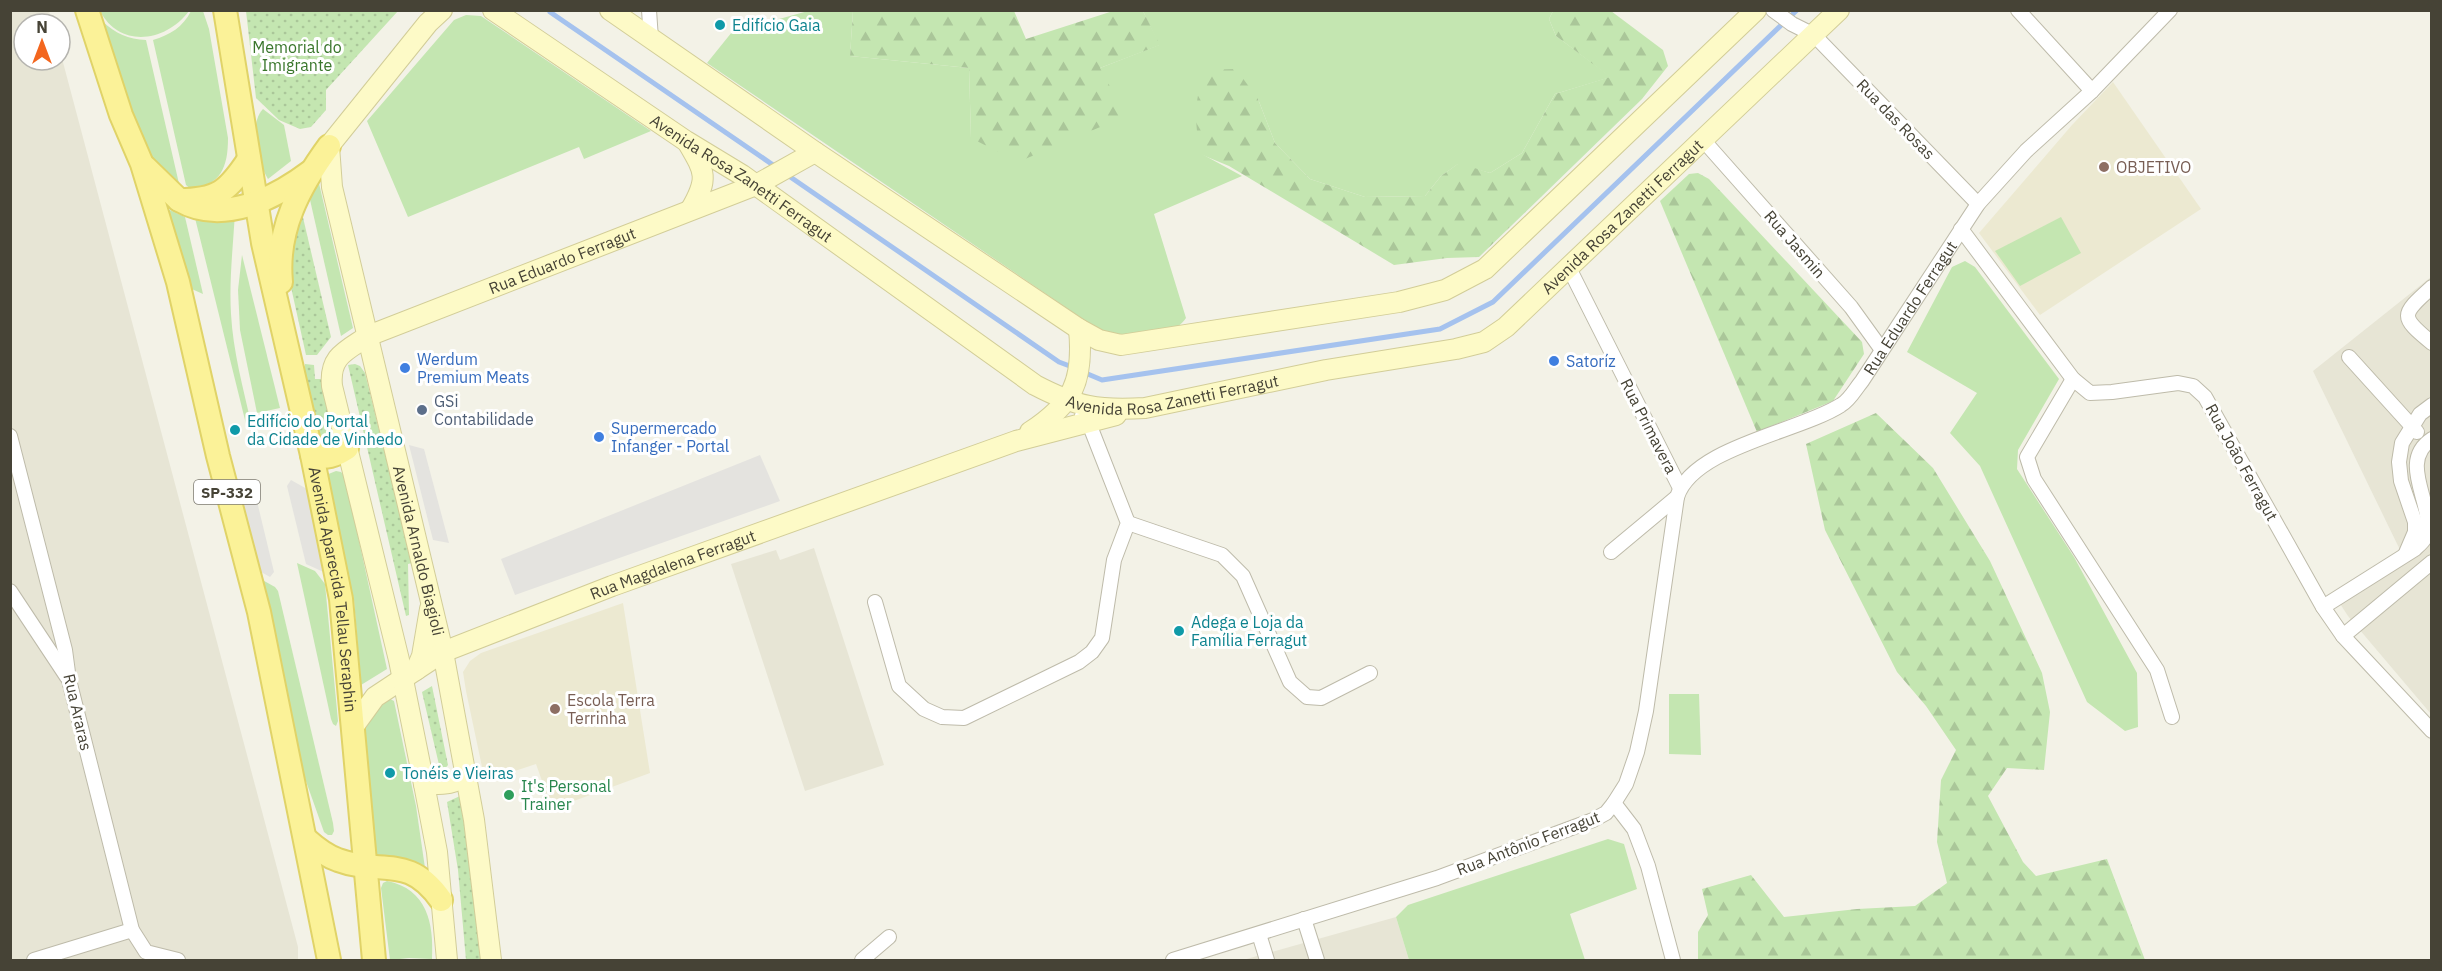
<svg xmlns="http://www.w3.org/2000/svg" width="2442" height="971" font-family="'IBM Plex Sans',sans-serif">
<style>
.residential{fill:#e7e5d5}
.education{fill:#ece9d1}
.green{fill:#c4e6b1}
.forest{fill:url(#forest-firs)}
.garden{fill:url(#garden-dots)}
.parking{fill:#e4e3df}
.lines{fill:none;stroke-linecap:round;stroke-linejoin:round}
.stream{stroke:#a5c2ee;stroke-width:5}
.street-casing{stroke:#bebbaa;stroke-width:16}
.secondary-casing{stroke:#d2cd98;stroke-width:22}
.primary-casing{stroke:#e0d368;stroke-width:26}
.street{stroke:#fff;stroke-width:14}
.secondary{stroke:#fdfac7;stroke-width:20}
.primary{stroke:#fbf298;stroke-width:22}
.culture-dot{fill:#0f9aa8;stroke:#fff;stroke-width:2}
.education-dot{fill:#8d6e63;stroke:#fff;stroke-width:2}
.shop-dot{fill:#3f7fe0;stroke:#fff;stroke-width:2}
.service-dot{fill:#5c6f8a;stroke:#fff;stroke-width:2}
.leisure-dot{fill:#2e9e5b;stroke:#fff;stroke-width:2}
.labels{text-anchor:middle;dominant-baseline:central;stroke-width:6;stroke-linejoin:round;paint-order:stroke}
.shield{fill:#fff;stroke:#7e7b72;stroke-width:1.5}
.shield-label{font-size:15px;font-weight:bold;fill:#464336}
.culture-label{font-size:16px;fill:#0d838f;stroke:#fff;text-anchor:start}
.park-label{font-size:16px;fill:#39762b;stroke:#fff}
.street-label{font-size:16px;fill:#464336;stroke:#fff}
.education-label{font-size:16px;fill:#785e54;stroke:#fff;text-anchor:start}
.shop-label{font-size:16px;fill:#366cbe;stroke:#fff;text-anchor:start}
.service-label{font-size:16px;fill:#4e5e75;stroke:#fff;text-anchor:start}
.leisure-label{font-size:16px;fill:#27864d;stroke:#fff;text-anchor:start}
</style>
<defs>
<pattern id="forest-firs" width="22" height="20" patternUnits="userSpaceOnUse" patternTransform="scale(1.5)"><rect width="22" height="20" fill="#c4e6b1"/><path d="M5 1l3.5 6h-7zM16 11l3.5 6h-7z" fill="#aac699"/></pattern>
<pattern id="garden-dots" width="8" height="8" patternUnits="userSpaceOnUse" patternTransform="scale(1.5)"><rect width="8" height="8" fill="#c4e6b1"/><path d="M2 2h.1M6 6h.1" fill="none" stroke="#aac699" stroke-width="1.8" stroke-linecap="round"/></pattern>
</defs>
<rect width="100%" height="100%" fill="#f3f2e7"/>
<g class="residential">
<polygon points="10,11 49,11 53,24 24,24 24,60 60,60 60,51 298,947 298,960 11,960"/>
<polygon points="2431,277 2431,714 2348,616 2333,593 2402,554 2313,371"/>
<polygon points="814,548 884,765 805,791 731,564 776,550 780,560"/>
<polygon points="1396,917 1409,960 1243,960"/>
</g>
<g class="education">
<polygon points="2113,82 2201,209 2040,315 1979,233 2072,125"/>
<polygon points="623,603 650,773 552,809 536,764 485,781 466,691 463,672 470,661 481,653"/>
</g>
<g class="green">
<path d="M100,11H189C166,42 120,49 100,11Z"/>
<path d="M191,11H203L209,29L228,138C228,167 221,185 191,189L186,185L153,40C170,35 183,27 191,11Z"/>
<path d="M808,11H853L850,56L969,68L971,138L1100,68L1159,45L1143,11H1553L1549,19L1556,36L1611,77L1555,94L1522,153L1490,173L1458,164L1441,176L1425,196L1365,197L1310,179L1275,143L1258,99L1200,153L1242,176L1154,214L1186,318C1168,344 1126,336 1099,330L707,63L732,32Z"/>
<polygon points="466,15 481,16 651,131 584,159 579,147 408,217 367,121 454,20"/>
<path d="M102,21C116,34 128,39 146,40L180,188L149,163L101,22Z"/>
<path d="M263,109L284,125L291,161L268,179C258,163 248,124 263,109Z"/>
<polygon points="318,179 353,328 341,336 308,191"/>
<polygon points="161,206 185,217 203,294 185,286"/>
<path d="M235,213C233,247 229,280 231,314C233,351 243,387 251,423L246,424L195,218Z"/>
<polygon points="2061,217 2081,253 2020,286 1995,251"/>
<polygon points="242,255 280,408 257,413 240,330 238,290"/>
<polygon points="1965,261 1975,267 2059,379 2018,450 2017,469 2074,557 2137,673 2138,727 2125,731 2087,702 1980,466 1950,433 1977,393 1907,352 1952,267"/>
<polygon points="336,471 341,472 345,477 387,669 361,685 354,600 326,475"/>
<polygon points="297,563 315,571 325,584 338,721 336,726 333,724 331,719"/>
<polygon points="257,577 275,587 278,591 333,823 334,831 332,835 328,835 324,832 296,753"/>
<polygon points="1669,694 1699,694 1701,755 1669,754"/>
<polygon points="390,699 394,701 416,806 425,868 373,859 363,727 375,711"/>
<polygon points="1608,839 1624,844 1637,889 1570,914 1585,960 1409,960 1396,917 1408,905"/>
<path d="M387,881C427,889 434,923 432,959L409,958L390,960L381,888L383,883Z"/>
</g>
<g class="forest">
<polygon points="853,11 1014,11 1026,39 1113,11 1143,11 1160,45 1100,68 1126,116 1018,162 971,138 969,68 850,56"/>
<path d="M1553,11H1611L1663,50L1668,66L1642,99L1479,257L1447,258L1394,265L1229,166L1200,154C1195,122 1193,100 1206,70L1236,69L1258,99L1275,143L1310,179L1365,197L1425,196L1441,176L1459,163L1490,173L1522,153L1555,94L1610,77L1556,36L1549,19Z"/>
<polygon points="1698,173 1709,179 1862,342 1864,354 1833,401 1757,432 1660,201 1689,174"/>
<polygon points="1876,413 1933,468 1990,561 2042,673 2050,712 2044,770 2007,768 1988,796 2023,862 2036,876 2107,859 2145,960 1698,960 1698,932 1708,915 1702,889 1751,875 1784,917 1857,909 1915,906 1947,883 1937,842 1941,780 1956,750 1926,706 1897,672 1825,530 1806,444"/>
</g>
<g class="garden">
<polygon points="246,11 246,10 398,11 326,90 326,110 311,127 300,129 279,120 256,98"/>
<polygon points="301,209 331,337 317,355 306,355 287,269"/>
<polygon points="305,364 314,365 315,379 322,379 335,432 333,444 323,448 319,444 304,382"/>
<polygon points="355,364 360,366 365,373 412,563 408,564 409,615 406,616 348,365"/>
<polygon points="432,686 448,765 444,770 440,769 422,692"/>
<polygon points="460,796 468,840 482,960 466,960 458,870 447,802"/>
</g>
<g class="parking">
<polygon points="409,445 424,449 449,543 433,540"/>
<polygon points="760,455 780,501 515,595 501,559"/>
<polygon points="231,480 255,493 274,572 270,577 252,567"/>
<polygon points="291,480 307,489 328,574 306,564 287,486"/>
</g>
<g class="lines">
<g class="stream">
<polyline points="550,12 776,167"/>
<polyline points="786,174 1059,362 1075,368"/>
<polyline points="1083,372 1102,380 1440,329 1493,302 1797,10"/>
</g>
<g class="street-casing">
<g id="street">
<polyline points="649,10 651,39"/>
<polyline points="1773,10 1792,24 1814,35 1978,204"/>
<polyline points="2018,10 2092,91"/>
<polyline points="1704,141 1851,307 1882,350"/>
<polyline points="1961,229 2073,379 2090,393 2112,392 2178,383 2193,386 2205,397 2323,607 2343,636 2432,731"/>
<polyline points="1569,268 1680,488"/>
<path d="M2432,287C2401,315 2399,316 2432,343"/>
<polyline points="2349,357 2417,432"/>
<polyline points="2073,379 2027,457 2034,479 2157,670 2172,717"/>
<polyline points="10,436 65,650 69,680 132,930 146,952 178,960"/>
<polyline points="1128,523 1222,555 1243,576 1290,682 1307,697 1321,698 1370,673"/>
<path id="s1" d="M1611,552L1677,497C1693,447 1799,432 1841,405C1850,400 1856,388 1862,381L1978,204L2026,151L2092,91L2170,10"/>
<polyline points="2406,553 2415,532 2415,522 2401,481 2399,462 2402,443 2420,414 2432,405"/>
<polyline points="10,591 67,677"/>
<polyline points="875,602 899,686 924,709 942,717 964,718 1079,662 1092,652 1102,638 1114,560 1128,523 1088,421 1082,416"/>
<path d="M2323,607L2415,549C2418,546 2423,542 2425,538C2439,509 2395,463 2432,439"/>
<polyline points="2343,636 2432,562"/>
<polyline points="1614,803 1634,829 1648,866 1673,960"/>
<polyline points="1304,919 1317,960"/>
<polyline points="1259,934 1267,960"/>
<polyline points="34,960 132,930"/>
<polyline points="862,960 889,937"/>
<polyline points="1173,960 1437,878 1593,820 1606,813 1614,803 1626,784 1637,752 1646,711 1677,497"/>
</g>
</g>
<g class="secondary-casing">
<g id="secondary">
<path id="s2" d="M442,10L428,23L329,146L332,187L443,652L474,820L491,960"/>
<path id="s3" d="M493,10L686,141L742,175L1035,385C1077,407 1098,411 1145,408L1326,370L1456,349L1484,342L1506,327L1839,10"/>
<polyline points="610,10 815,152 1079,329 1099,340 1121,345 1399,302 1445,290 1485,269 1756,10"/>
<path d="M688,143C705,172 709,178 691,209"/>
<path d="M1030,432C1073,404 1084,381 1079,329"/>
<polyline points="416,670 422,656 430,609"/>
<path id="s4" d="M354,726L375,697L443,652L612,586L1016,441L1116,415"/>
<path d="M424,784C439,784 456,786 465,773"/>
<path id="s5" d="M447,960L437,852L424,784L399,660L332,386C329,356 346,351 368,336L756,185L815,152"/>
</g>
</g>
<g class="primary-casing">
<g id="primary">
<polyline points="87,10 121,115 142,164 178,282 218,456 259,612 329,960"/>
<path id="s6" d="M225,10L263,243L312,455L341,599L374,960"/>
<path d="M145,167L179,200C218,200 228,191 249,159"/>
<path d="M179,200C222,225 274,199 310,172"/>
<path d="M281,282C276,230 299,187 329,146"/>
<path d="M312,455C326,459 335,456 347,448"/>
<path d="M307,840C316,848 326,856 338,860C381,876 408,853 441,900"/>
</g>
</g>
<use href="#street" class="street"/>
<use href="#secondary" class="secondary"/>
<use href="#primary" class="primary"/>
</g>
<g class="culture-dot">
<circle cx="720" cy="25" r="6"/>
<circle cx="235" cy="430" r="6"/>
<circle cx="1179" cy="631" r="6"/>
<circle cx="390" cy="773" r="6"/>
</g>
<g class="education-dot">
<circle cx="2104" cy="167" r="6"/>
<circle cx="555" cy="709" r="6"/>
</g>
<g class="shop-dot">
<circle cx="1554" cy="361" r="6"/>
<circle cx="405" cy="368" r="6"/>
<circle cx="599" cy="437" r="6"/>
</g>
<circle class="service-dot" cx="422" cy="410" r="6"/>
<circle class="leisure-dot" cx="509" cy="795" r="6"/>
<g class="labels">
<rect class="shield" x="194" y="480" width="66" height="24" rx="4.5"/>
<g class="shield-label">
<text x="227" y="492">SP-332</text>
</g>
<g class="culture-label">
<text x="732" y="25">Edifício Gaia</text>
<text x="247" y="421">Edifício do Portal<tspan x="247" dy="18">da Cidade de Vinhedo</tspan></text>
<text x="1191" y="622">Adega e Loja da<tspan x="1191" dy="18">Família Ferragut</tspan></text>
<text x="402" y="773">Tonéis e Vieiras</text>
</g>
<g class="park-label">
<text x="297" y="47">Memorial do<tspan x="297" dy="18">Imigrante</tspan></text>
</g>
<g class="street-label">
<text transform="translate(1896 119) rotate(46)">Rua das Rosas</text>
<text stroke="none"><textPath href="#s3" startOffset="300">Avenida Rosa Zanetti Ferragut</textPath></text>
<text stroke="none"><textPath href="#s3" startOffset="1306">Avenida Rosa Zanetti Ferragut</textPath></text>
<text transform="translate(1795 244) rotate(49)">Rua Jasmin</text>
<text stroke="none"><textPath href="#s5" startOffset="861">Rua Eduardo Ferragut</textPath></text>
<text stroke="none"><textPath href="#s1" startOffset="398">Rua Eduardo Ferragut</textPath></text>
<text stroke="none"><textPath href="#s3" startOffset="802">Avenida Rosa Zanetti Ferragut</textPath></text>
<text transform="translate(1649 426) rotate(63)">Rua Primavera</text>
<text transform="translate(2242 462) rotate(61)">Rua João Ferragut</text>
<text stroke="none"><textPath href="#s2" startOffset="592">Avenida Arnaldo Biagioli</textPath></text>
<text stroke="none"><textPath href="#s4" startOffset="363">Rua Magdalena Ferragut</textPath></text>
<text stroke="none"><textPath href="#s6" startOffset="590">Avenida Aparecida Tellau Seraphin</textPath></text>
<text transform="translate(78 712) rotate(77)">Rua Araras</text>
<text transform="translate(1528 843) rotate(-21)">Rua Antônio Ferragut</text>
</g>
<g class="education-label">
<text x="2116" y="167">OBJETIVO</text>
<text x="567" y="700">Escola Terra<tspan x="567" dy="18">Terrinha</tspan></text>
</g>
<g class="shop-label">
<text x="417" y="359">Werdum<tspan x="417" dy="18">Premium Meats</tspan></text>
<text x="1566" y="361">Satoríz</text>
<text x="611" y="428">Supermercado<tspan x="611" dy="18">Infanger - Portal</tspan></text>
</g>
<g class="service-label">
<text x="434" y="401">GSi<tspan x="434" dy="18">Contabilidade</tspan></text>
</g>
<g class="leisure-label">
<text x="521" y="786">It's Personal<tspan x="521" dy="18">Trainer</tspan></text>
</g>
</g>
<rect width="2442" height="971" fill="none" stroke="#464336" stroke-width="24"/>
<g transform="translate(42 42)"><circle r="28" fill="#ffffff" stroke="#b5b4af" stroke-width="1.5"/>
<path d="M0-4.5L10 22L0 15L-10 22Z" fill="#f3661e"/>
<text y="-9" font-size="16" font-weight="bold" text-anchor="middle" fill="#464336">N</text>
</g>
</svg>
